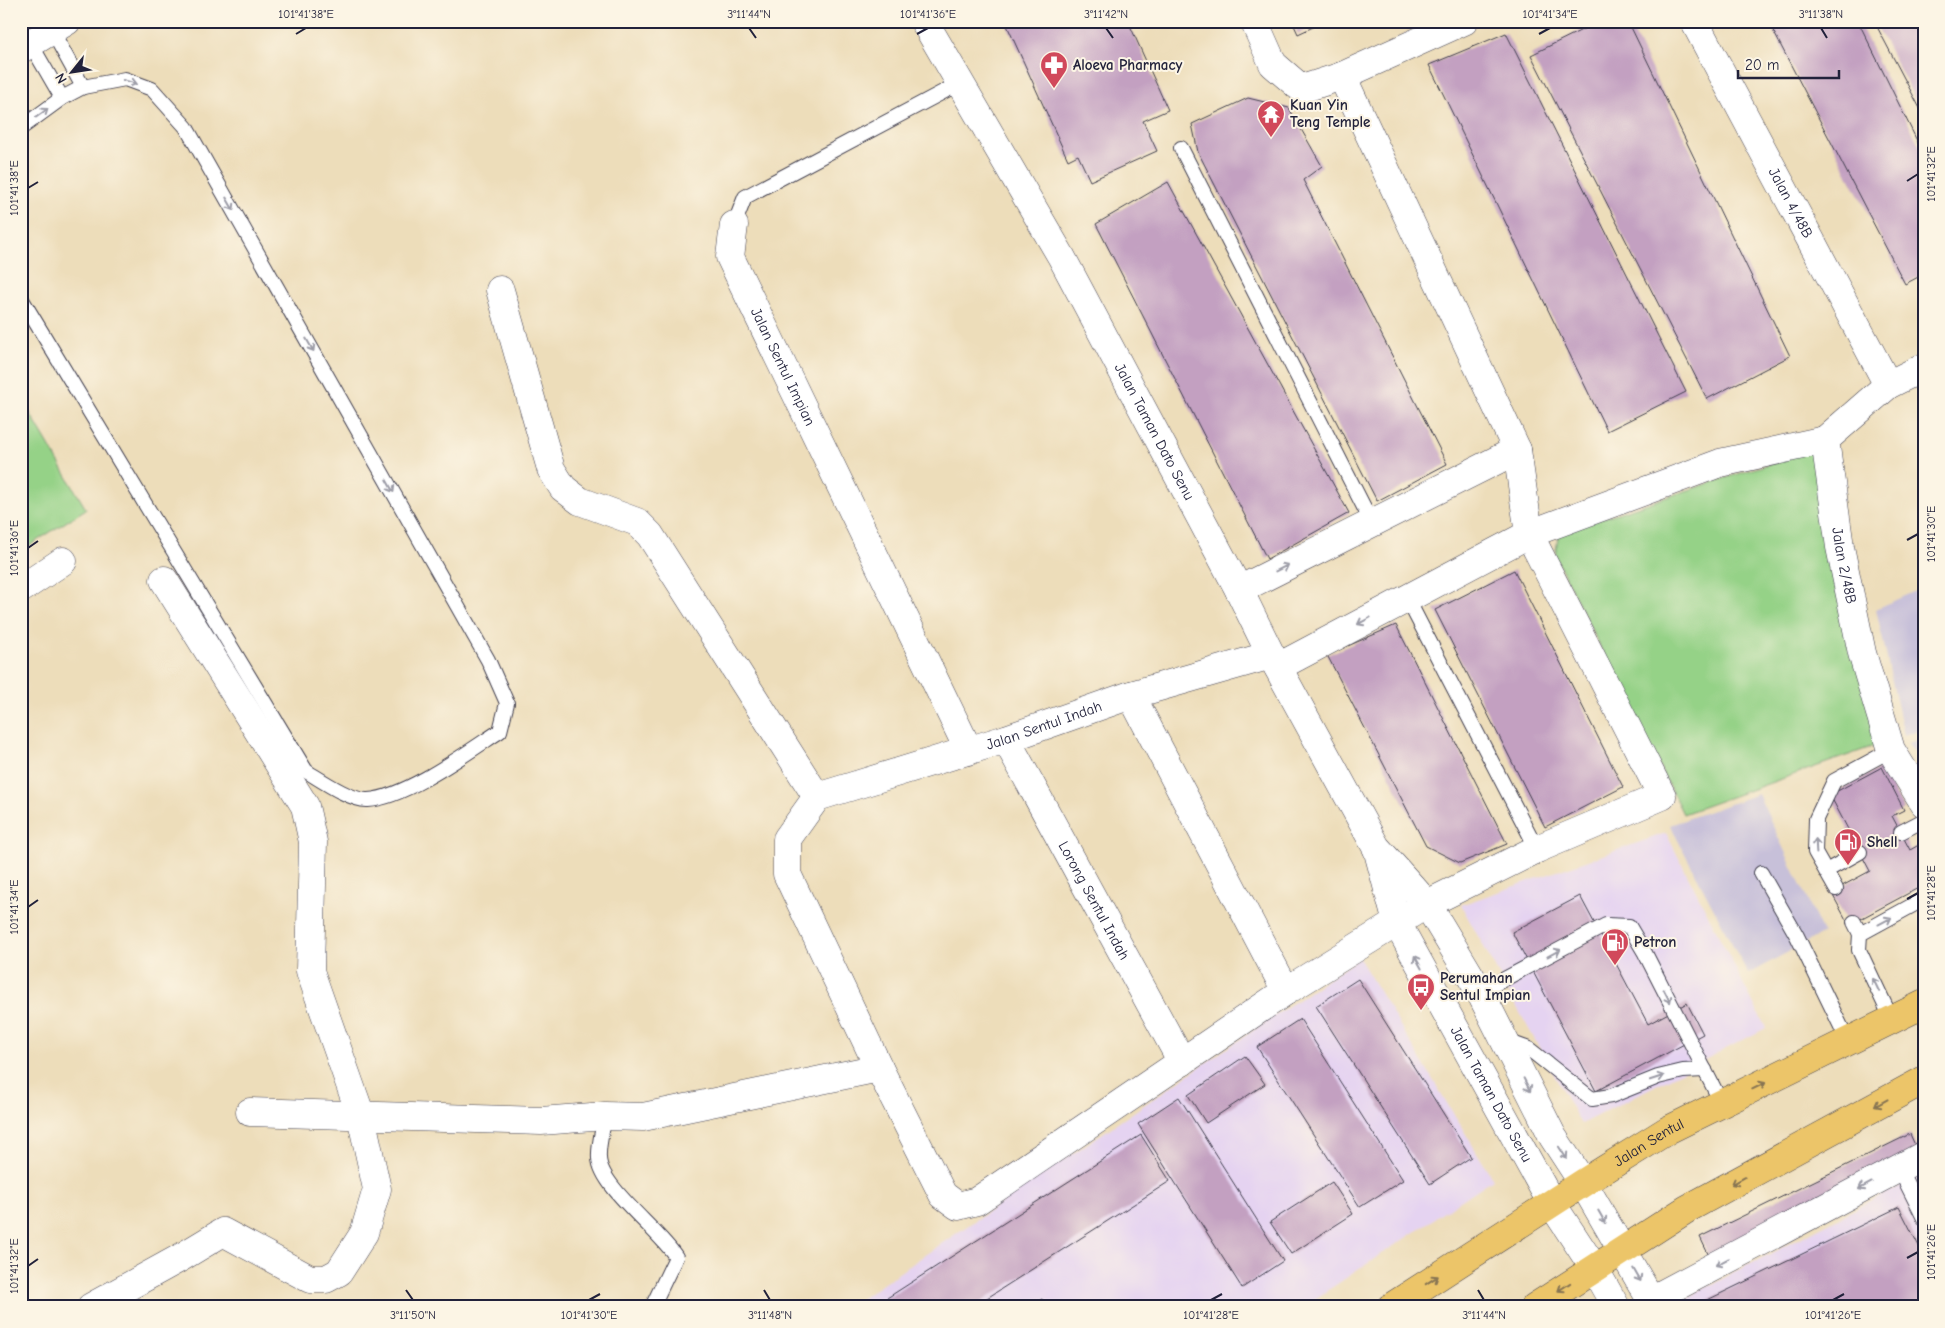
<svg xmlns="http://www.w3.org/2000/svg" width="1945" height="1328" font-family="'Comic Neue',sans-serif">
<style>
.built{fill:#e5d3f1}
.industrial{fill:#c7c0d9}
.green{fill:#95d287;stroke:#5c7a61}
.building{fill:#c3a0c1}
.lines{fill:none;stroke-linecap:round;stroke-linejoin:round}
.lane-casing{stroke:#403e4e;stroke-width:16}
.street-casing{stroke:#403e4e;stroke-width:29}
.primary-casing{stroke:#403e4e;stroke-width:29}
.lane{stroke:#fff;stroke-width:14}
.street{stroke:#fff;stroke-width:28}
.primary{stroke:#ecc569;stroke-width:28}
.oneway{stroke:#9c9ca7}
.oneway2{stroke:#877452}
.ticks{fill:none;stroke:#22223b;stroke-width:2}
.labels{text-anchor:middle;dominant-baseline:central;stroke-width:4;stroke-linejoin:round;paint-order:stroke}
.poi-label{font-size:15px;font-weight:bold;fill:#22223b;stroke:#fcf5e5;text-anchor:start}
.street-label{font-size:15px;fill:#22223b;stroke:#fcf5e5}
.neatline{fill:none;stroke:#22223b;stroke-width:2}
.ticks-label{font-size:12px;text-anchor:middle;fill:#22223b}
</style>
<rect width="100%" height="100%" fill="#fcf5e5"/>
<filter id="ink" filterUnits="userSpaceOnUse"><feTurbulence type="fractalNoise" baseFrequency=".02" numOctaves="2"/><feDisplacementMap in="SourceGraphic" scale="10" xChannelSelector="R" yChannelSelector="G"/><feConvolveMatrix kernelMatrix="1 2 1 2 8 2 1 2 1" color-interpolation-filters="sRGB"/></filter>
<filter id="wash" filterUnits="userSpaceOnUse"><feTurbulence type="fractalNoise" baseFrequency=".0096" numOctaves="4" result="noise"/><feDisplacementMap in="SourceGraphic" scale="20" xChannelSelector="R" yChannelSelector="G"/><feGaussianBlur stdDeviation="1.12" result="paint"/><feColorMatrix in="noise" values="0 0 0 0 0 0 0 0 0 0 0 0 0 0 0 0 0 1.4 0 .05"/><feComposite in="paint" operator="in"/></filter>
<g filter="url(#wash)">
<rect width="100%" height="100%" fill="#edddba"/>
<g class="built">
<polygon points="1666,833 1766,1028 1581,1124 1461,905"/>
<polygon points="1359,958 1493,1179 1303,1307 849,1307"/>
<polygon points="1924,1173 1924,1307 1669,1307"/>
</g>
<g class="industrial">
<polygon points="1924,587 1924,728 1904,735 1876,609"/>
<polygon points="1924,738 1924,765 1908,743"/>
<polygon points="1758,794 1823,933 1748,974 1670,825"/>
</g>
<g class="green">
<polygon points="21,398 86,509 21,551"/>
<polygon points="1812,450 1877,745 1683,814 1555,556 1559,532"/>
</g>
<g id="blocks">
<g class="building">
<polygon points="1005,21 1128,21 1168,110 1143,121 1157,151 1090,181 1078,155 1068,160"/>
<polygon points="1292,21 1326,21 1298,34"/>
<polygon points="1600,21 1628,21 1790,356 1707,399 1531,55"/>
<polygon points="1768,21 1858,21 1924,155 1924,274 1905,284"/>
<polygon points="1874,21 1924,21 1924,116"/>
<polygon points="1506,33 1686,392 1607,431 1429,65"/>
<polygon points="1248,98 1289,108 1322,166 1303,180 1447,464 1377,501 1198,152 1192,124"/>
<polygon points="1168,182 1349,513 1267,559 1096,224"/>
<polygon points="1514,570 1623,787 1545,827 1435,610"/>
<polygon points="1396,625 1507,844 1460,863 1426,846 1327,655"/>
<polygon points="1882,767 1904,810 1892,816 1910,850 1924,842 1924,885 1849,925 1831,892 1870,871 1830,795"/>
<polygon points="1580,896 1648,1024 1687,1003 1703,1034 1596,1091 1512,932"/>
<polygon points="1358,979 1471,1157 1430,1184 1316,1006"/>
<polygon points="1300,1019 1403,1180 1360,1207 1257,1047"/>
<polygon points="1245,1056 1265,1084 1206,1123 1188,1095"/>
<polygon points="1179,1097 1283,1261 1242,1288 1138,1124"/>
<polygon points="1910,1134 1919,1154 1709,1256 1700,1237"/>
<polygon points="1141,1135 1170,1181 973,1307 873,1307"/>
<polygon points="1332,1182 1353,1214 1291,1254 1270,1222"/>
<polygon points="1924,1184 1924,1202 1916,1187"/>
<polygon points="1899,1207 1924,1256 1924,1307 1693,1307"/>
<polygon points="1042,1299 1047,1307 1029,1307"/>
</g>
</g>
</g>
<g filter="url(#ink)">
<use href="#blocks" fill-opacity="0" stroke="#403e4e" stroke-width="1"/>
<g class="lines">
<g class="lane-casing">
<g id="lane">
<polyline points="21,27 62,98"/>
<polyline points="50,27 83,87"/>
<path d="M21,128L62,98L83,87L125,79L152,89L186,127L488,660L507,703L500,731C468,752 405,798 368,800C351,801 321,780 306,771L21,298"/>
<polyline points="1181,148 1372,523"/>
<polyline points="734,225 745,197 960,83"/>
<polyline points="1407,598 1537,849"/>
<polyline points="1901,832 1924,820"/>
<polyline points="1826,871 1860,852"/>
<polyline points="1761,873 1797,936 1848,1041"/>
<polyline points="1836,889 1815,852 1816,819 1834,781 1891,750"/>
<polyline points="1854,922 1860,934"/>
<polyline points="1480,992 1606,925 1629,926 1645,953 1722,1104"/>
<polyline points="1892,1020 1859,950 1860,934 1924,899"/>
<polyline points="1507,1041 1529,1049 1592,1099 1611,1096 1658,1077 1683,1071 1705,1070"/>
<path d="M605,1116C603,1129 598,1145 599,1158C600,1187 660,1231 676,1257L652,1307"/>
<polyline points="1899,1168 1924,1218"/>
</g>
</g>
<g class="street-casing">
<g id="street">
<path id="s1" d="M924,21L1061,256L1239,590L1271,655L1376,847L1427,904L1480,992L1553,1137L1583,1183L1655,1307"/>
<polyline points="1254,21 1273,64 1302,89 1342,76 1464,21"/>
<path id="s2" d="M1694,21L1888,385"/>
<polyline points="21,49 67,21"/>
<path id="s3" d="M734,225L730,257L969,751"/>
<polyline points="500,290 551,469 563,488 580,501 637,522 650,535 817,797"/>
<path id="s4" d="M1924,367L1888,385L1825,440L1840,547L1862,653L1891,750L1924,803"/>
<polyline points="21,589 63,561"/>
<polyline points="1239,590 1517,450"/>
<polyline points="1278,667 1529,534 1720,463 1825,440"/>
<polyline points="1131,695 1286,991"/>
<path id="s5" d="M1006,739L1182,1062"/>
<polyline points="817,797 787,839 787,874 879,1068 943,1195 958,1206 977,1201 1286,991 1427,904 1537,849 1662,796 1529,534 1517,450 1342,76"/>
<path id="s6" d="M817,797L1006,739L1131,695L1271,655"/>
<path id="s7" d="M1378,852L1397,923L1552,1204L1594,1268L1616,1307"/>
<polyline points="250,1112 541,1121 605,1116 643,1117 879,1068"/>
<polyline points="1651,1300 1924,1155"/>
<polyline points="91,1307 180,1258 223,1232 310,1279 326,1279 339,1272 364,1233 377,1189 361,1116 310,971 313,842 305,806 164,580"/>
</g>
</g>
<g class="primary-casing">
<g id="primary">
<path id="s8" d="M1391,1307L1583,1183L1668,1130L1924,1004"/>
<polyline points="1535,1307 1687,1209 1924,1080"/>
</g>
</g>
<use href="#lane" class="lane"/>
<use href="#street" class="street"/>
<use href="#primary" class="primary"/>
</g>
<defs><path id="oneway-shaft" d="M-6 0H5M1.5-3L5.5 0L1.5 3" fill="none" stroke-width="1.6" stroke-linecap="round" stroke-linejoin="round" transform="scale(1.25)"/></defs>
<g class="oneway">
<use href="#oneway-shaft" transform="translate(130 82) rotate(15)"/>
<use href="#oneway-shaft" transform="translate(42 113) rotate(-36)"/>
<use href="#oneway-shaft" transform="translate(230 204) rotate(60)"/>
<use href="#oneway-shaft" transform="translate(310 345) rotate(60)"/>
<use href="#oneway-shaft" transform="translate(390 486) rotate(60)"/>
<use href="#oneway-shaft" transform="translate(1282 568) rotate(-27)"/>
<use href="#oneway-shaft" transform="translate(1364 621) rotate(152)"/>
<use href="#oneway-shaft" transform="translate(1816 846) rotate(-93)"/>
<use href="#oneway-shaft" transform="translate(1885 921) rotate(-28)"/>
<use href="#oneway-shaft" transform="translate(1554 953) rotate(-28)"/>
<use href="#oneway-shaft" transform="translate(1418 962) rotate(-119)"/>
<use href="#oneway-shaft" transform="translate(1876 985) rotate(-115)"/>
<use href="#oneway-shaft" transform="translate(1667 996) rotate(63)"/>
<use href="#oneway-shaft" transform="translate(1657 1078) rotate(-18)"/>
<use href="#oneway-shaft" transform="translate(1527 1085) rotate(63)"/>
<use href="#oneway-shaft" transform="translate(1563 1153) rotate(57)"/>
<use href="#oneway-shaft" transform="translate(1865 1186) rotate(152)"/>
<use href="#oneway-shaft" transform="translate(1602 1217) rotate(60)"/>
<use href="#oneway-shaft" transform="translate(1722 1262) rotate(152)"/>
<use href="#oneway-shaft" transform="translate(1637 1275) rotate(60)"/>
</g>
<g class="oneway2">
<use href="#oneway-shaft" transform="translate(1759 1086) rotate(-26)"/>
<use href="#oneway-shaft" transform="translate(1881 1103) rotate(151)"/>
<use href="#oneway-shaft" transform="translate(1738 1181) rotate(151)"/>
<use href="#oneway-shaft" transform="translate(1432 1280) rotate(-33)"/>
<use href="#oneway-shaft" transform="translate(1564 1287) rotate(146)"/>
</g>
</g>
<path class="ticks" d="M749,28L756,38M1106,28L1113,38M1821,28L1827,38M296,34L306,28M917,34L928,28M1539,34L1550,28M1907,181L1918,174M28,188L38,182M1907,540L1918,534M28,548L38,541M1907,899L1918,893M28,907L38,900M1907,1258L1918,1252M28,1266L38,1259M406,1290L413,1300M764,1290L770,1300M1478,1290L1484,1300M589,1300L600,1294M1211,1300L1222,1294M1833,1300L1844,1294"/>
<defs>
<g id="pharmacy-pin" transform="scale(1.4375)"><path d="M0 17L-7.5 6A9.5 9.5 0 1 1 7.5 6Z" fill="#d1495b" stroke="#fcf5e5"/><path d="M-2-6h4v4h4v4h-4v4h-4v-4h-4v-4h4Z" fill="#fff"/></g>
<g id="temple-pin" transform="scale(1.4375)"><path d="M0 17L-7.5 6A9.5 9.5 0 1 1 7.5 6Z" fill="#d1495b" stroke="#fcf5e5"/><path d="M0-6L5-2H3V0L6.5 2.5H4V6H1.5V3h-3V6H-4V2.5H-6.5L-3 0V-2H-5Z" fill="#fff"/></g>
<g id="fuel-pin" transform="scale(1.4375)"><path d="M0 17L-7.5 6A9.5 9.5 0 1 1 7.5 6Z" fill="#d1495b" stroke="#fcf5e5"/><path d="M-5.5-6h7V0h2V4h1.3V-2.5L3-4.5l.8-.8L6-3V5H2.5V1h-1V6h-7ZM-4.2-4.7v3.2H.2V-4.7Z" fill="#fff"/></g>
<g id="bus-pin" transform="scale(1.4375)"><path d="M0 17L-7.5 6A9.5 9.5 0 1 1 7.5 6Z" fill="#d1495b" stroke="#fcf5e5"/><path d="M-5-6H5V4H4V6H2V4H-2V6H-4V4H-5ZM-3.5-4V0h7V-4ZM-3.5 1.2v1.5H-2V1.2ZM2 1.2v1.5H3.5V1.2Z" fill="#fff"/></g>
</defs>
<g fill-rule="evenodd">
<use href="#pharmacy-pin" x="1054" y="65"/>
<use href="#temple-pin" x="1271" y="114"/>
<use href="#fuel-pin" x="1848" y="842"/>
<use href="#fuel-pin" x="1615" y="942"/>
<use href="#bus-pin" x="1421" y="987"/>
</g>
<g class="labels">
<g class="poi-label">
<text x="1073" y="65">Aloeva Pharmacy</text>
<text x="1290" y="105">Kuan Yin<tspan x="1290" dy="17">Teng Temple</tspan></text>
<text x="1867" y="842">Shell</text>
<text x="1634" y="942">Petron</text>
<text x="1440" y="978">Perumahan<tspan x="1440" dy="17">Sentul Impian</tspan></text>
</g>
<g class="street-label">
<text stroke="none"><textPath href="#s2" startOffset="206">Jalan 4/48B</textPath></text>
<text stroke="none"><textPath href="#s3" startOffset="154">Jalan Sentul Impian</textPath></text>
<text stroke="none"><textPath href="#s1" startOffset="471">Jalan Taman Dato Senu</textPath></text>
<text stroke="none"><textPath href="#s4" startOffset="251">Jalan 2/48B</textPath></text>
<text stroke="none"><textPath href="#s6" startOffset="238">Jalan Sentul Indah</textPath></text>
<text stroke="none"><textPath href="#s5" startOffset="184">Lorong Sentul Indah</textPath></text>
<text stroke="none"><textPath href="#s7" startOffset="269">Jalan Taman Dato Senu</textPath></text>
<text stroke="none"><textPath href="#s8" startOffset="306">Jalan Sentul</textPath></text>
</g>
</g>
<rect width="1945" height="1328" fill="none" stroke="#fcf5e5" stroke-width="55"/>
<g transform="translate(72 72) rotate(240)" stroke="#fcf5e5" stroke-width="4" paint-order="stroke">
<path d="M0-4L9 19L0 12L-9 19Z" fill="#22223b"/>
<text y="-8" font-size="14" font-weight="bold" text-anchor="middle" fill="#22223b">N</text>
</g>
<path d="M1738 70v8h101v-8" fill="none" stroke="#22223b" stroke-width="2.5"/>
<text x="1745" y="70" font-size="15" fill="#22223b" stroke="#fcf5e5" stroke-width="4" paint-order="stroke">20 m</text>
<rect x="28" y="28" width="1890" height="1272" class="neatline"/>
<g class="ticks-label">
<text x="306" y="18">101°41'38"E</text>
<text x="749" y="18">3°11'44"N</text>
<text x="928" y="18">101°41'36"E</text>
<text x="1106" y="18">3°11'42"N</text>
<text x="1550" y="18">101°41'34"E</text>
<text x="1821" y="18">3°11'38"N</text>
<text transform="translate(1931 174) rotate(-90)" y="4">101°41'32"E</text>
<text transform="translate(14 188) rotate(-90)" y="4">101°41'38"E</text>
<text transform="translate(1931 534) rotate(-90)" y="4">101°41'30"E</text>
<text transform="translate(14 548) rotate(-90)" y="4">101°41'36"E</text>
<text transform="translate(1931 893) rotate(-90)" y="4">101°41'28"E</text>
<text transform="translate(14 907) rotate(-90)" y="4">101°41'34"E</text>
<text transform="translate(1931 1252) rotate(-90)" y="4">101°41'26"E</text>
<text transform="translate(14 1266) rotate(-90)" y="4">101°41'32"E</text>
<text x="413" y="1319">3°11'50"N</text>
<text x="589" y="1319">101°41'30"E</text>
<text x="770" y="1319">3°11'48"N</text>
<text x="1211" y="1319">101°41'28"E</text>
<text x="1484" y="1319">3°11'44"N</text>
<text x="1833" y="1319">101°41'26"E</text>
</g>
</svg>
